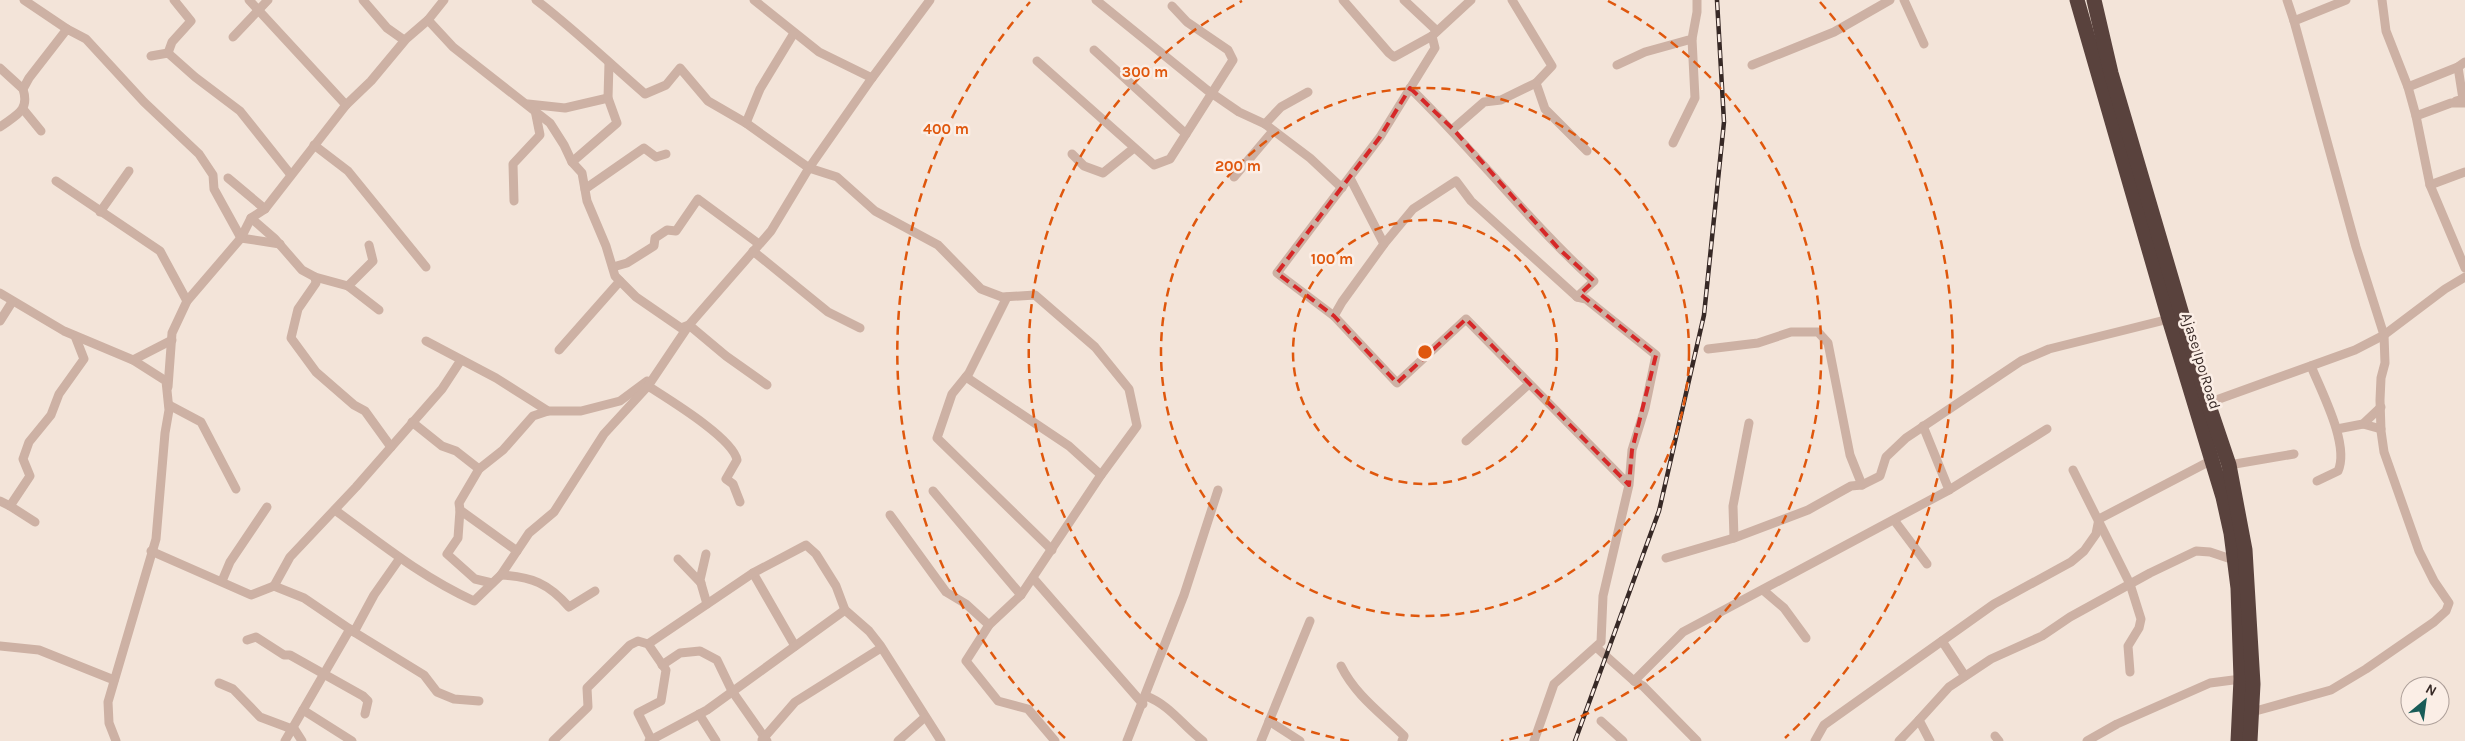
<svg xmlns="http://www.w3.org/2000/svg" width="2465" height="741" font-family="Karla,sans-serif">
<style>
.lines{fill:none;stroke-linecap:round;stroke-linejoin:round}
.street{stroke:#cdb1a4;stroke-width:9}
.highway{stroke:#59423d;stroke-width:15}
.rail-casing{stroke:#372926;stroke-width:4.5}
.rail{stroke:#fbeee6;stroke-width:2.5;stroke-dasharray:8;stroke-linecap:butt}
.marked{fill:none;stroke:#d62828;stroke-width:4;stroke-dasharray:10 6;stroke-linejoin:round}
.ring{fill:none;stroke:#df570d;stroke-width:2.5;stroke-dasharray:9 6}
.labels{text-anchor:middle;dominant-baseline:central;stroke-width:5;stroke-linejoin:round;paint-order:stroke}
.street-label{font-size:15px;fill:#372926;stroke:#fbeee6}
.centre{fill:#df570d;stroke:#fbeee6;stroke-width:2.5}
.ring-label{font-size:15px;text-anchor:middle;font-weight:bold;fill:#df570d;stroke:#fbeee6;stroke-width:5;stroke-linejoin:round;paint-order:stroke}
</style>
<rect width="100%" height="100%" fill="#f3e4d9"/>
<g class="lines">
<g class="street">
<polyline points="24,0 67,29"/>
<polyline points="249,0 346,105"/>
<polyline points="363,0 387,28 404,40"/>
<path d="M536,0C574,29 608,62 645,94L666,85L680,68L708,101L746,123L809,168L837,177L875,211L938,245L981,289L1002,297L1035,295L1095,347L1129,389L1137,426L1101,475L1021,595L989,625L966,661L998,701L1028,709L1055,741"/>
<polyline points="754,0 819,52 872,78 930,0"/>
<polyline points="1096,0 1207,90 1239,112 1265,124 1310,158 1342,188"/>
<polyline points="1343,0 1389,53 1394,57 1432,36"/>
<polyline points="1404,0 1437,31"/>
<polyline points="1512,0 1552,66 1536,83 1545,109 1587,151"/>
<polyline points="1904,0 1924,44"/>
<polyline points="2287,0 2294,21"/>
<polyline points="2382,0 2386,31 2408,87 2416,116 2430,185 2465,268"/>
<polyline points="428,20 453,47 550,123 564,145 572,162 582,173 587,201 606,246 615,276 636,297 681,328 689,325 726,356 767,385"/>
<polyline points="233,37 268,0"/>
<polyline points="1094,50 1186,134"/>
<polyline points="168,53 172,42 191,21 174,0"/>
<polyline points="151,56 168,53 195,77 240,111 291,175"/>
<polyline points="1037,61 1154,165 1170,159 1233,60 1228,50 1187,22 1172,6"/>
<polyline points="1617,65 1645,52 1692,39 1697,12 1697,0"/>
<polyline points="1752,65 1834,32 1890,0"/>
<polyline points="0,68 23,89"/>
<polyline points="2408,87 2458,67 2465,62"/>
<path d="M1410,88C1474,150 1528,221 1594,281L1577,297"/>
<polyline points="2456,101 2463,99 2458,67"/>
<polyline points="528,104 565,108 608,98"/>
<polyline points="23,109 41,131"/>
<polyline points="2416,116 2451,103 2465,103"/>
<polyline points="746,123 760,89 794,33"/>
<polyline points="1265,124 1281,107 1308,92"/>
<path d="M0,127C16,115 30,111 23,89L29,78L67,29L86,39L144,102L199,154L213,175L214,189L241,238L280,244"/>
<polyline points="1453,129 1484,102 1501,100 1536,83"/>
<polyline points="1673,143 1695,98 1692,39"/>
<polyline points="314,145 348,171 426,267"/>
<polyline points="1072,154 1084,166 1103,173 1134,148"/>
<polyline points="572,162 617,123 608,98 609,63"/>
<polyline points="1234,177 1273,131"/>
<polyline points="228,178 265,209"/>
<polyline points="1350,178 1384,244"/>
<polyline points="56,181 160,251 187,301"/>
<polyline points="2430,185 2465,172"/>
<polyline points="585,189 644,148 656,157 666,154"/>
<polyline points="514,201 513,164 540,135 535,110"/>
<polyline points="100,212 129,171"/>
<polyline points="251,218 275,239 302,270 315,277 348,286 379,310"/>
<polyline points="753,251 828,312 860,328"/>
<polyline points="613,267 627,263 654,246 655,238 667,230 676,231 698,199 759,244"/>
<polyline points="315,277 316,283 298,309 291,338 316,372 354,405 365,411 391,447"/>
<polyline points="348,286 373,261 369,245"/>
<polyline points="0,293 64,331 133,360 166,381 169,410 165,433 156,539 108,702 109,723 116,741"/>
<polyline points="1007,297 969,373 952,394 937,438 1052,550"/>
<polyline points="1334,316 1277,273 1380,137 1435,48 1432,36 1471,0"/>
<polyline points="0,321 12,302"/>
<polyline points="426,341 496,378 548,411 581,411 620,401 647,381"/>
<polyline points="1708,349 1758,343 1791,332 1818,332 1828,343 1850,455 1862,485"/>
<polyline points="559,350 620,281"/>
<polyline points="133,360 172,340"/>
<path d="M2311,366C2321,391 2350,445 2338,471L2317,481"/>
<polyline points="966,377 1069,446 1101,475"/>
<polyline points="168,387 172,333 187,301 241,238 251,218 265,209 346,105 371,81 406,39 428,20 444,0"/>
<polyline points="2208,403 2355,350 2384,335 2445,289 2465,277"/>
<polyline points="169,405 201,422 236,489"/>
<polyline points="412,422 442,446 456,451 479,469"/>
<polyline points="2363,424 2381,429"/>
<polyline points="2337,429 2363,424 2381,407"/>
<polyline points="1466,441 1529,384"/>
<polyline points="2229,465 2294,454"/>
<polyline points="2073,470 2130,584 2141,619 2139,628 2128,646 2130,672"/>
<polyline points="1949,490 2047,429"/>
<polyline points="933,491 1021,595"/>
<polyline points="0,501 10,506"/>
<path d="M740,502L733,484L726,479L737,460C733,438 668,399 648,386L689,325L771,231L809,168L872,78"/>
<path d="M335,510C380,543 423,578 474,601L501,575L529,533L554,512L604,434L648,386"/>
<polyline points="460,510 458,538 447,554 475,579 492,583"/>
<polyline points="890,515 946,592 966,604 989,625"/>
<polyline points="1894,520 1927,564"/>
<polyline points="35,522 10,506 30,476 23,459 29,442 51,415 59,394 84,359 75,336"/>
<polyline points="1734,538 1733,506 1749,423"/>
<polyline points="151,551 251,595 274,586 304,598 354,632 374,595 400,558"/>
<polyline points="517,551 460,510 459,503 479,469 503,450 533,416 548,411"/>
<polyline points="706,554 700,580 707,604"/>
<polyline points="1666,558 1734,538 1808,510 1851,486 1862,485 1880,476 1886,457 1906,438 2021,361 2049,349 2169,319"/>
<polyline points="678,559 701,583"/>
<polyline points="753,573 795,646"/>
<path d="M501,575C532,577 548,583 569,607L595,591"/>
<polyline points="1033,578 1143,704"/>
<polyline points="222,581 230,562 267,507"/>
<polyline points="274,586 290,557 356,487 442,389 461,360"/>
<polyline points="1763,590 1784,608 1806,638"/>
<polyline points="354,632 424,675 437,692 454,699 479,701"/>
<polyline points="247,640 256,637 284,655 290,655 363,696 368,701 365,714"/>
<polyline points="1942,641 1965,676"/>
<polyline points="648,644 753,573 806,545 816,554 836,586 845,610 869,631 880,645 941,741"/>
<polyline points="0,646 39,650 114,680"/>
<polyline points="1597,648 1634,681 1643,686 1697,741"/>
<polyline points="662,665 680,653 700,651 717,660 732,691 767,741"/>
<path d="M1341,666C1356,696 1381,713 1404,736L1402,741"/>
<polyline points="1634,681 1683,632 1949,490 1923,426"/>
<polyline points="219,683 233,689 260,717 292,729"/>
<path d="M1146,696C1170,705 1183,726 1203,741"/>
<polyline points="303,710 352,741"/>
<polyline points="2252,712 2331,690 2366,669 2434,622 2446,611 2449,603 2434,581 2419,551 2384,452 2381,431 2380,400 2381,378 2385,363 2384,335 2356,247 2294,21 2346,0"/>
<polyline points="699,714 716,741"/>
<polyline points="1269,721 1300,741"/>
<polyline points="1601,721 1623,741"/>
<polyline points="293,727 302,741"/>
<polyline points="1995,736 1999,741"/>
<polyline points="762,740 795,702 881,648"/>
<polyline points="285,741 350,629"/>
<polyline points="553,741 588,707 587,688 630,645 638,641 648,644 666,670 661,701 638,713 652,741"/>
<polyline points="649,741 707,710 845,610"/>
<polyline points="898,741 924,718"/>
<polyline points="1127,741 1184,595 1218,490"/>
<polyline points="1261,741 1310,621"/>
<polyline points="1534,741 1554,684 1601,642 1603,596 1629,485 1466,319 1397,383 1334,316 1342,302 1384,244 1413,209 1456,181 1471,201 1577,297 1586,299 1656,355 1645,408 1632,450 1629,485"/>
<polyline points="1815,741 1824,725 1994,604 2071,562 2084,551 2096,534 2099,519 2214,459"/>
<polyline points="1899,741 1919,720"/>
<polyline points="1930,741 1919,720 1949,687 1991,659 2042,636 2070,617 2150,573 2196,551 2210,552 2234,560"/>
<polyline points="2087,741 2117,724 2210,683 2241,679"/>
</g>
<g class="highway">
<polyline points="2077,0 2169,319 2223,497 2231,533 2238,588 2241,679 2238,741"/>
<polyline points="2094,0 2111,73 2208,403 2229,465 2245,550 2253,684 2250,741"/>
</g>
<g class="rail-casing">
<polyline id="rail" points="1575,741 1659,511 1704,315 1724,122 1717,0"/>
</g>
<use href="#rail" class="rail"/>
</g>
<path class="marked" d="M1410,88L1453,129L1558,248L1594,281L1580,294L1656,355L1632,450L1629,485L1466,319L1397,383L1334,316L1277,273L1380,137Z"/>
<g class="ring">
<circle cx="1425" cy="352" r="132"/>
<circle cx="1425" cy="352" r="264"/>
<path d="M1349 741A396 396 0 0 1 1242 1M1608 1A396 396 0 0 1 1501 741"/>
<path d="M1065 738A528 528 0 0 1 1030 2M1820 2A528 528 0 0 1 1785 738"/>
</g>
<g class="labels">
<g class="street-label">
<text transform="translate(2201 361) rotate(73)">Ajase Ipo Road</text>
</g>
</g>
<circle cx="1425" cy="352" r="8" class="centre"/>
<g class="ring-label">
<text x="1145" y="77">300 m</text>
<text x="946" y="134">400 m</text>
<text x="1238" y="171">200 m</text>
<text x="1332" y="264">100 m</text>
</g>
<g transform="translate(2425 701) rotate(29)"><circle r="24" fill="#fbeee6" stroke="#ad9f99"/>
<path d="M0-4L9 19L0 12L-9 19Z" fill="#195c58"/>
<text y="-8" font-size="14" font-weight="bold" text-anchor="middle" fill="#372926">N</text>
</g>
</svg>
